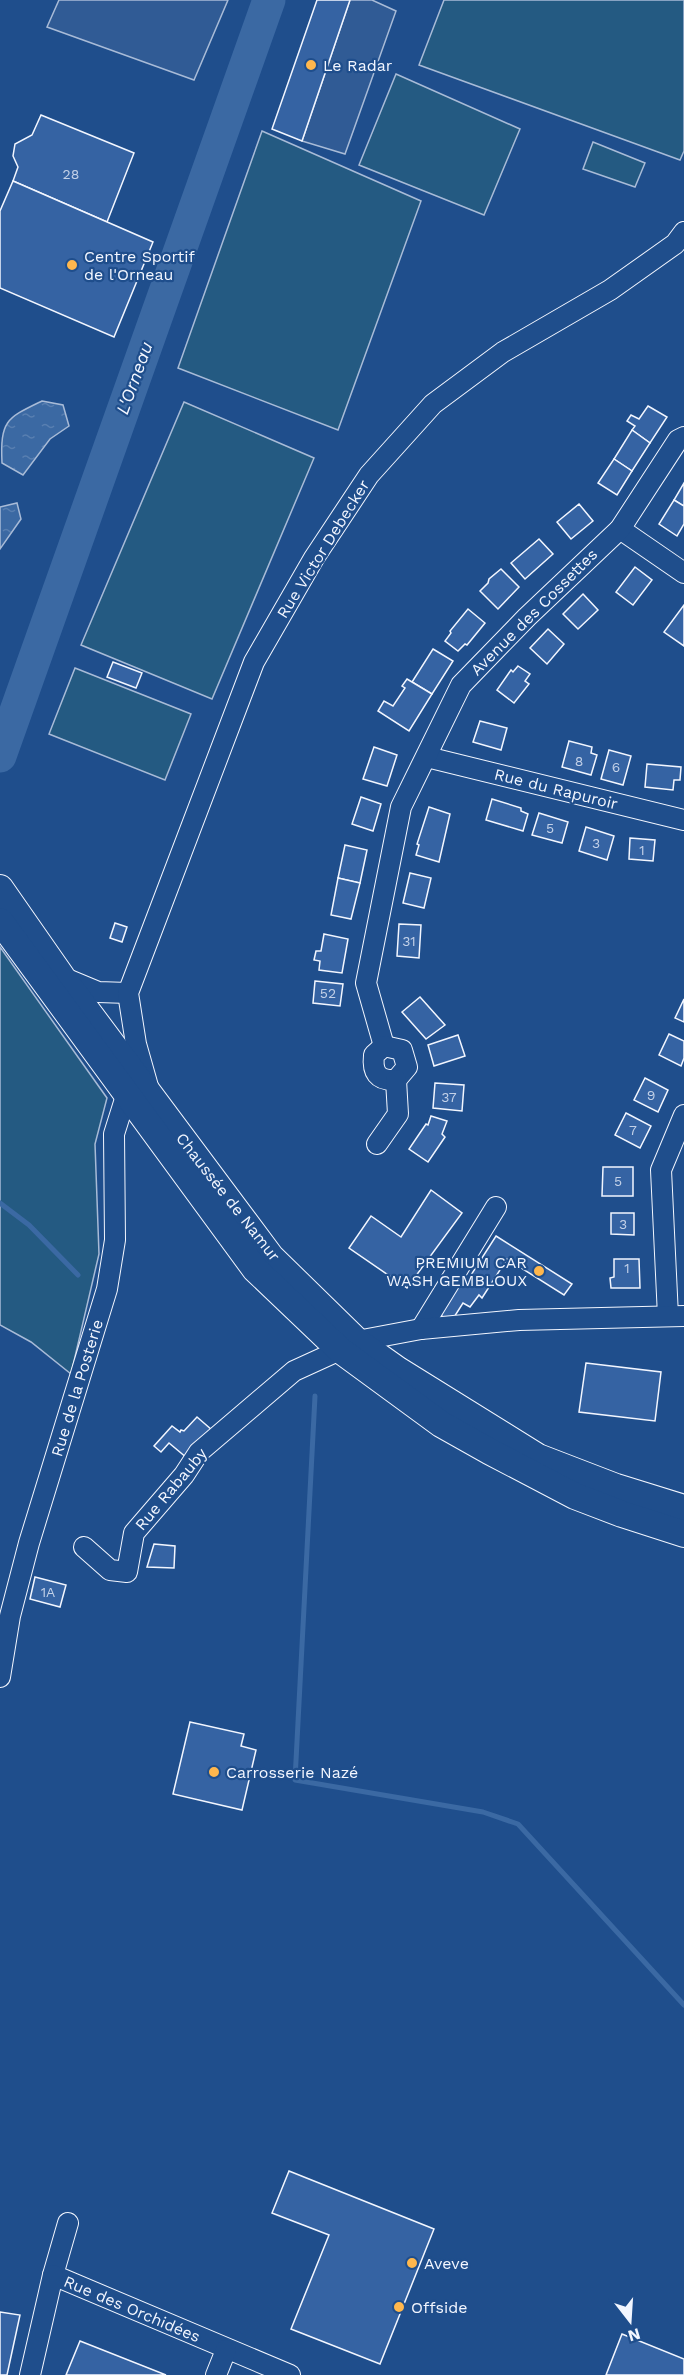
<svg xmlns="http://www.w3.org/2000/svg" width="684" height="2375" font-family="'Work Sans',sans-serif">
<style>
.green{fill:#245a82;stroke:#a8bbd7;stroke-width:1.5}
.parking{fill:#305b95;stroke:#a8bbd7;stroke-width:1.5}
.water{fill:url(#water-ripples);stroke:#a8bbd7;stroke-width:1.5}
.lines{fill:none;stroke-linecap:round;stroke-linejoin:round}
.stream{stroke:#3b69a3;stroke-width:5}
.river{stroke:#3b69a3;stroke-width:33}
.building{fill:#3563a3;stroke:#f2f6ff;stroke-width:1.5}
.minor-casing{stroke:#f2f6ff;stroke-width:22}
.major-casing{stroke:#f2f6ff;stroke-width:28}
.minor{stroke:#1f4e8c;stroke-width:20}
.major{stroke:#1f4e8c;stroke-width:26}
.poi-dot{fill:#ffb74d;stroke:#1f4e8c;stroke-width:2}
.labels{text-anchor:middle;dominant-baseline:central;stroke-width:4.5;stroke-linejoin:round;paint-order:stroke}
.number-label{font-size:14px;fill:#c3d1e8}
.poi-label{font-size:16px;fill:#f2f6ff;stroke:#1f4e8c;text-anchor:start}
.street-label{font-size:16px;fill:#f2f6ff;stroke:#1f4e8c}
.water-label{font-size:18px;font-style:italic;fill:#f2f6ff;stroke:#1f4e8c}
</style>
<defs>
<pattern id="water-ripples" width="26" height="14" patternUnits="userSpaceOnUse" patternTransform="scale(1.5)"><rect width="26" height="14" fill="#3b69a3"/><path d="M2 4q2-2 4 0t4 0M15 11q2-2 4 0t4 0" fill="none" stroke="#587fb1"/></pattern>
</defs>
<rect width="100%" height="100%" fill="#1f4e8c"/>
<g class="green">
<polygon points="444,0 684,0 684,151 680,160 419,65"/>
<polygon points="396,74 520,129 484,215 359,165"/>
<polygon points="262,131 421,201 338,430 178,368"/>
<polygon points="593,142 645,163 635,187 583,169"/>
<polygon points="184,402 314,458 212,699 81,645"/>
<polygon points="75,668 191,714 165,780 49,734"/>
<polygon points="0,947 107,1098 95,1144 99,1254 71,1374 31,1342 0,1325"/>
</g>
<g class="parking">
<polygon points="59,0 228,0 194,80 47,27"/>
<polygon points="350,0 372,0 396,11 345,154 302,141"/>
</g>
<g class="water">
<path d="M42,401L63,405L69,426L50,439L23,475L2,463C0,420 7,418 42,401Z"/>
<polygon points="17,503 21,519 0,549 0,507"/>
</g>
<g class="lines">
<g class="stream">
<polyline points="0,1203 29,1225 78,1275"/>
<polyline points="315,1396 295,1780 483,1812 518,1824 684,2005"/>
</g>
<polyline class="river" points="0,756 269,0"/>
</g>
<g class="building">
<polygon points="317,0 350,0 302,141 272,129"/>
<polygon points="41,115 134,153 107,222 13,181 18,167 13,156 15,144 32,135"/>
<polygon points="13,181 153,242 114,337 0,288 0,211"/>
<polygon points="648,406 667,417 650,443 632,430 635,426 627,421 631,415 639,419"/>
<polygon points="632,430 650,443 632,471 614,459"/>
<polygon points="614,459 632,471 617,495 598,483"/>
<polygon points="684,483 684,506 674,500"/>
<polygon points="674,500 684,506 684,524 677,536 659,524"/>
<polygon points="579,504 593,521 571,539 557,522"/>
<polygon points="539,539 553,554 525,579 511,563"/>
<polygon points="635,567 652,580 633,605 616,592"/>
<polygon points="501,569 519,587 498,609 480,591 488,583 489,579"/>
<polygon points="583,594 598,610 578,629 563,614"/>
<polygon points="684,605 684,646 664,632"/>
<polygon points="468,609 485,623 467,645 465,644 458,651 445,641 451,633 450,631"/>
<polygon points="548,629 564,644 547,664 530,648"/>
<polygon points="433,649 453,661 432,694 412,682"/>
<polygon points="113,662 142,673 136,688 107,677"/>
<polygon points="518,666 530,674 525,681 529,684 514,703 497,690 511,670 513,672"/>
<polygon points="407,679 432,694 409,731 378,711 384,701 393,706 405,688 402,686"/>
<polygon points="480,721 507,728 501,750 473,742"/>
<polygon points="569,741 592,747 591,753 597,755 591,775 562,767"/>
<polygon points="374,747 397,755 387,786 363,779"/>
<polygon points="609,750 631,756 623,785 601,779"/>
<polygon points="647,764 681,767 680,780 674,780 673,790 645,787"/>
<polygon points="361,797 381,804 373,831 352,824"/>
<polygon points="492,799 521,808 521,811 528,814 523,831 486,820"/>
<polygon points="429,807 450,814 439,862 416,855 419,845 417,844"/>
<polygon points="539,813 568,822 562,843 532,835"/>
<polygon points="586,827 614,836 607,860 579,851"/>
<polygon points="630,838 655,840 653,861 629,859"/>
<polygon points="345,845 367,850 360,883 338,878"/>
<polygon points="410,873 431,878 424,908 403,903"/>
<polygon points="338,878 360,883 351,919 331,915"/>
<polygon points="115,923 127,927 122,942 110,938"/>
<polygon points="399,924 421,925 419,958 397,956"/>
<polygon points="324,934 348,939 342,973 319,970 320,961 314,960 316,951 321,951"/>
<polygon points="315,981 343,984 340,1006 313,1003"/>
<polygon points="420,997 445,1025 426,1039 402,1012"/>
<polygon points="684,999 684,1022 675,1018"/>
<polygon points="669,1034 684,1041 684,1058 681,1066 659,1055"/>
<polygon points="458,1035 465,1056 434,1066 428,1045"/>
<polygon points="645,1078 668,1090 658,1112 634,1100"/>
<polygon points="435,1083 464,1085 462,1111 433,1108"/>
<polygon points="626,1113 651,1126 640,1148 615,1135"/>
<polygon points="431,1116 447,1121 442,1134 445,1137 428,1162 409,1149 426,1124 428,1125"/>
<polygon points="603,1167 633,1167 633,1196 602,1196"/>
<polygon points="431,1190 462,1213 407,1288 349,1248 371,1216 401,1237"/>
<polygon points="611,1213 634,1213 634,1235 611,1234"/>
<polygon points="496,1236 572,1284 564,1295 507,1259 482,1298 479,1295 470,1307 463,1303 451,1322 440,1315 460,1284 464,1286"/>
<polygon points="614,1259 639,1259 640,1288 611,1288 610,1278 614,1277"/>
<polygon points="586,1363 661,1372 655,1421 579,1412"/>
<polygon points="197,1417 212,1430 187,1458 169,1443 161,1452 154,1446 172,1426 180,1432 181,1430 184,1431"/>
<polygon points="154,1544 175,1546 174,1568 147,1567"/>
<polygon points="35,1577 66,1585 60,1607 30,1599"/>
<polygon points="190,1722 244,1734 241,1746 256,1750 242,1810 173,1794"/>
<polygon points="289,2171 434,2229 380,2364 291,2329 329,2235 272,2213"/>
<polygon points="0,2312 20,2315 7,2375 0,2375"/>
<polygon points="622,2334 684,2359 684,2375 606,2375"/>
<polygon points="80,2341 166,2375 66,2375"/>
</g>
<g class="lines">
<g class="minor-casing">
<g id="minor">
<polyline points="620,529 684,573"/>
<polyline points="427,757 684,820"/>
<polyline points="62,977 98,992 128,993"/>
<polyline points="384,1046 366,983 401,807 461,685 527,617 620,529 678,440 684,437"/>
<path d="M384,1046L402,1050L407,1067L396,1080C377,1081 372,1072 374,1055Z"/>
<polyline points="149,1090 136,1044 128,993 254,662 314,558 369,475 433,404 503,352 610,290 675,244 684,232"/>
<polyline points="377,1144 398,1114 396,1080"/>
<polyline points="668,1316 661,1170 684,1115"/>
<polyline points="421,1329 496,1207"/>
<polyline points="357,1341 421,1329 519,1320 684,1316"/>
<polyline points="84,1547 110,1570 127,1572 134,1533 184,1475 199,1452 294,1371 340,1350"/>
<polyline points="0,1677 10,1616 29,1543 107,1289 115,1240 114,1134 126,1096"/>
<polyline points="68,2223 53,2275 290,2375"/>
<polyline points="30,2375 53,2275"/>
<polyline points="216,2375 226,2350"/>
</g>
</g>
<g class="major-casing">
<g id="major">
<polyline points="0,888 62,977 271,1257 357,1341 398,1370 538,1457 616,1487 684,1508"/>
<polyline points="0,921 255,1269 340,1350 441,1424 489,1451 575,1496 622,1514 684,1534"/>
</g>
</g>
<use href="#minor" class="minor"/>
<use href="#major" class="major"/>
</g>
<g class="poi-dot">
<circle cx="311" cy="65" r="6"/>
<circle cx="72" cy="265" r="6"/>
<circle cx="539" cy="1271" r="6"/>
<circle cx="214" cy="1772" r="6"/>
<circle cx="412" cy="2263" r="6"/>
<circle cx="399" cy="2307" r="6"/>
</g>
<g class="labels">
<g class="number-label">
<text x="71" y="174">28</text>
<text x="579" y="761">8</text>
<text x="616" y="767">6</text>
<text x="550" y="828">5</text>
<text x="596" y="843">3</text>
<text x="642" y="850">1</text>
<text x="409" y="941">31</text>
<text x="328" y="993">52</text>
<text x="651" y="1095">9</text>
<text x="449" y="1097">37</text>
<text x="633" y="1130">7</text>
<text x="618" y="1181">5</text>
<text x="623" y="1224">3</text>
<text x="627" y="1268">1</text>
<text x="48" y="1592">1A</text>
</g>
<g class="poi-label">
<text x="323" y="65">Le Radar</text>
<text x="84" y="256">Centre Sportif<tspan x="84" dy="18">de l'Orneau</tspan></text>
<text x="527" y="1262" text-anchor="end">PREMIUM CAR<tspan x="527" dy="18">WASH GEMBLOUX</tspan></text>
<text x="226" y="1772">Carrosserie Nazé</text>
<text x="424" y="2263">Aveve</text>
<text x="411" y="2307">Offside</text>
</g>
<g class="street-label">
<text transform="translate(323 549) rotate(-58)">Rue Victor Debecker</text>
<text transform="translate(534 612) rotate(-45)">Avenue des Cossettes</text>
<text transform="translate(556 789) rotate(14)">Rue du Rapuroir</text>
<text transform="translate(228 1197) rotate(52)">Chaussée de Namur</text>
<text transform="translate(77 1388) rotate(-73)">Rue de la Posterie</text>
<text transform="translate(171 1489) rotate(-50)">Rue Rabauby</text>
<text transform="translate(132 2309) rotate(23)">Rue des Orchidées</text>
</g>
<g class="water-label">
<text transform="translate(134 378) rotate(-70)">L'Orneau</text>
</g>
</g>
<g transform="translate(630 2321) rotate(163)" stroke="#1f4e8c" stroke-width="4.5" paint-order="stroke">
<path d="M0-4.5L10 22L0 15L-10 22Z" fill="#f2f6ff"/>
<text y="-9" font-size="16" font-weight="bold" text-anchor="middle" fill="#f2f6ff">N</text>
</g>
</svg>
